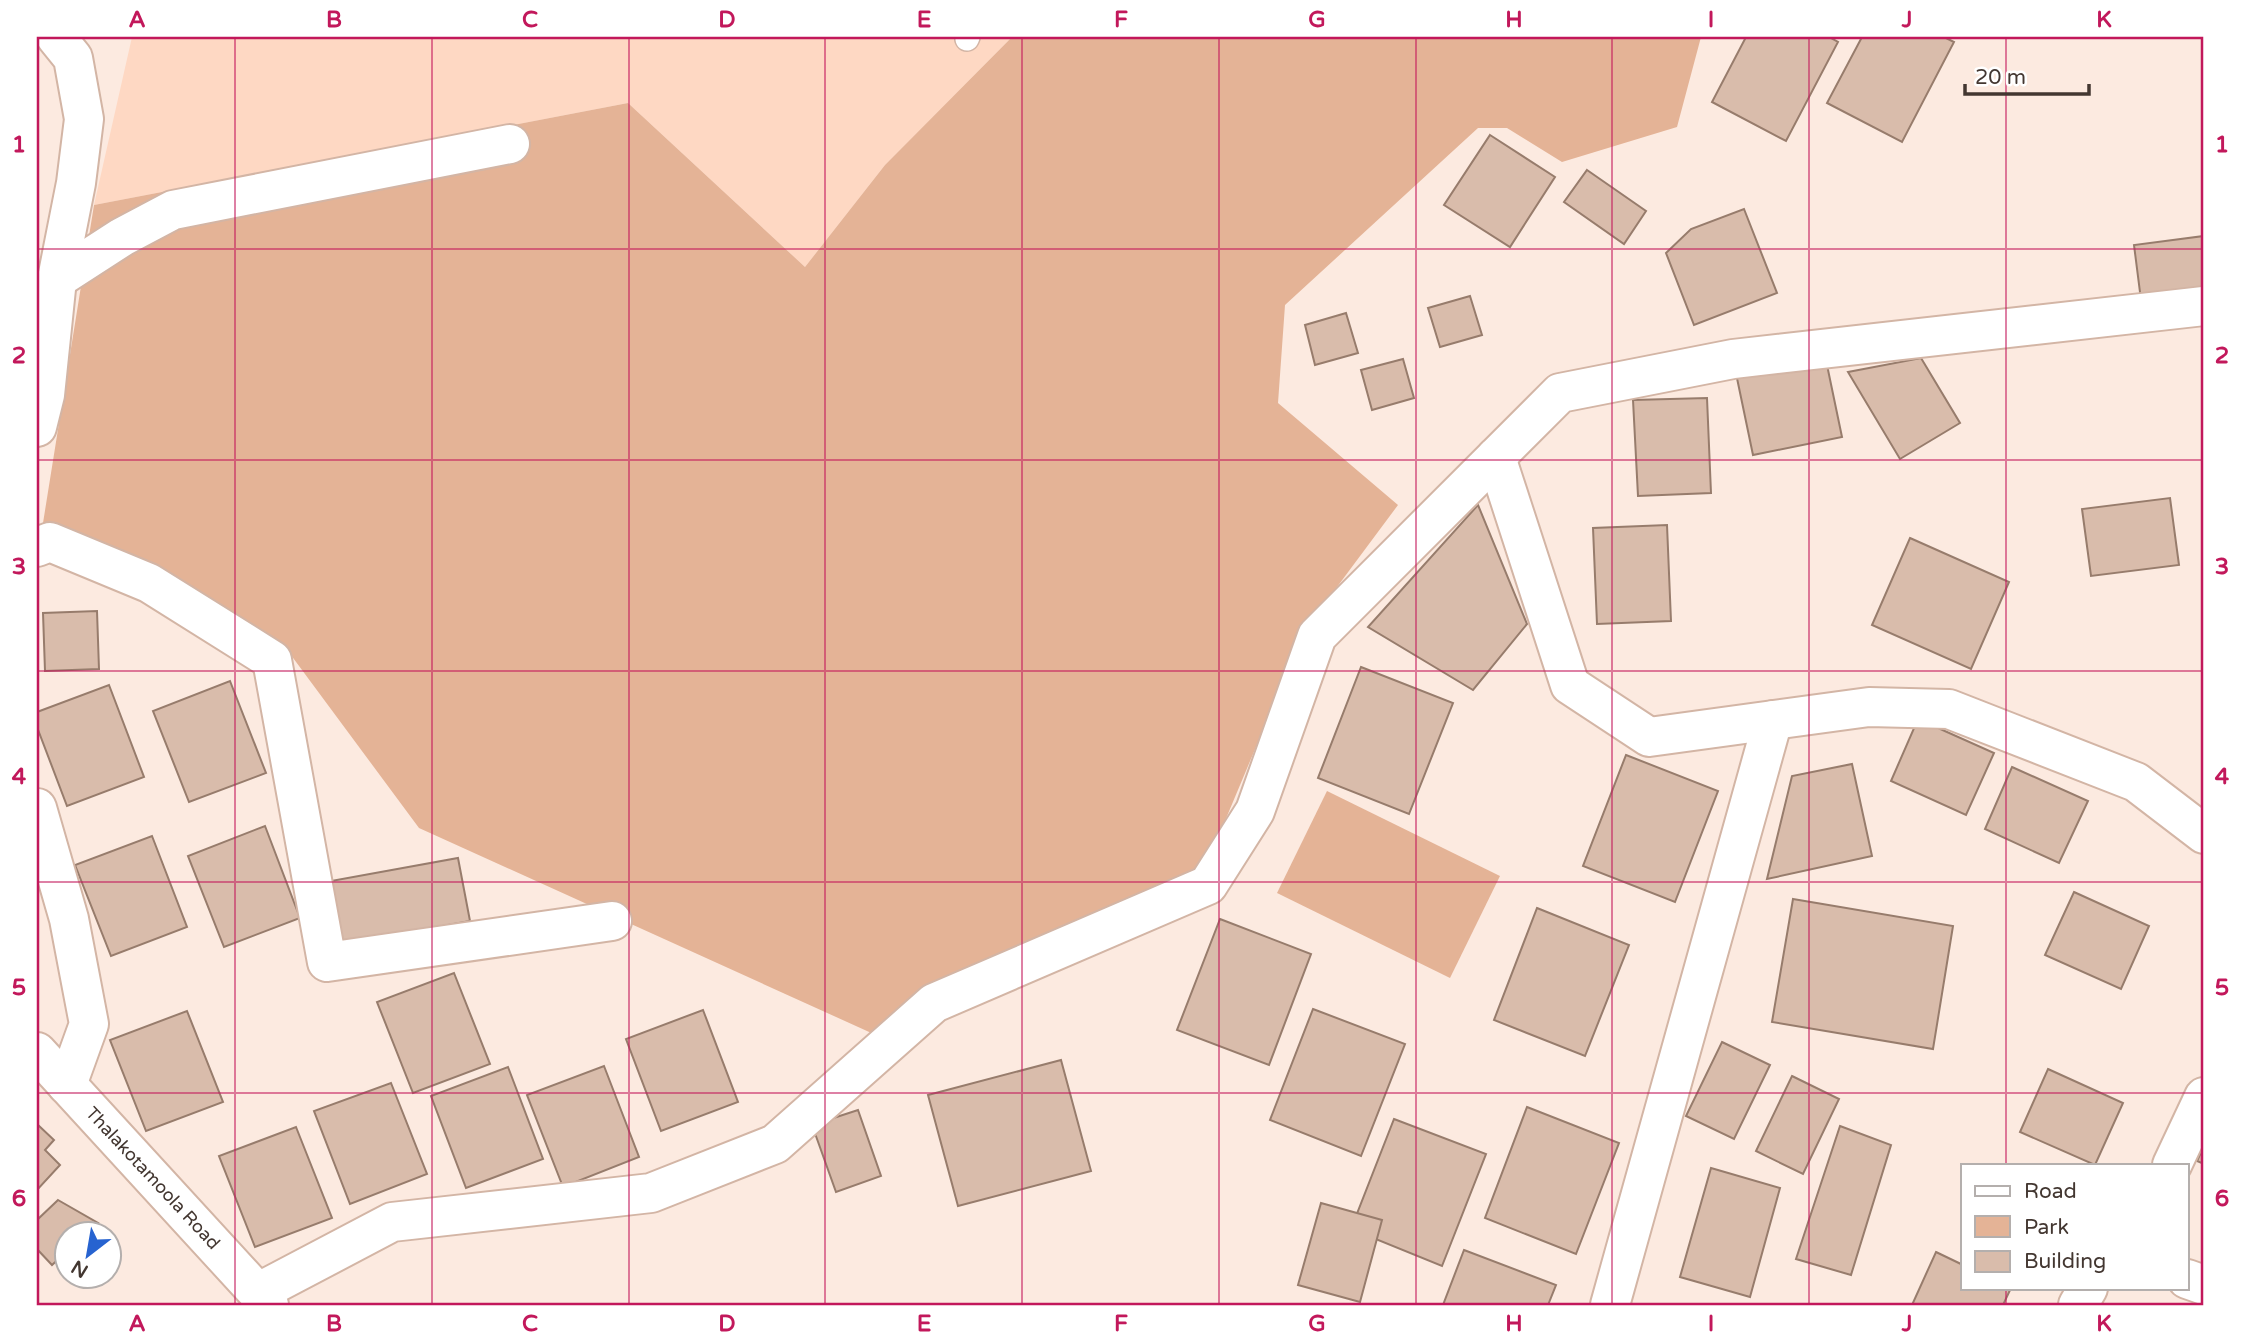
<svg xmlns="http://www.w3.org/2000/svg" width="2241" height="1342" font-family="'Varela Round',sans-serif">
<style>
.built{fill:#fed8c3}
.green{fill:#e4b396}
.building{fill:#d9bcab;stroke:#977c6c;stroke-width:2}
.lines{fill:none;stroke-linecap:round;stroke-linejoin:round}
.service-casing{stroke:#d3b5a5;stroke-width:26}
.minor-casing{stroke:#d3b5a5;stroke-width:42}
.service{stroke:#fff;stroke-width:23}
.minor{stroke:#fff;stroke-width:38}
.grid{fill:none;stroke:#c2185b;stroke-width:2;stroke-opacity:0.55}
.labels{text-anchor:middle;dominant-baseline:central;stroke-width:5;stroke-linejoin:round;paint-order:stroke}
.street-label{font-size:18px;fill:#433731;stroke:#fff}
.neatline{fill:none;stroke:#c2185b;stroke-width:2.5}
.grid-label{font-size:23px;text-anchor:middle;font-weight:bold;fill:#c2185b}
</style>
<rect width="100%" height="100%" fill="#fceae0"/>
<polygon class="built" points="132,37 1012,37 885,165 805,267 628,103 94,205"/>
<g class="green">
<polygon points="1012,37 1701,37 1677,127 1562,162 1507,128 1478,128 1285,305 1278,403 1398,505 1305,630 1204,871 878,1036 419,828 282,643 43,523 94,205 628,103 805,267 885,165"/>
<polygon points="1327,791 1500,876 1450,978 1277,893"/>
</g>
<g class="building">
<polygon points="1746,37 1829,37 1838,42 1786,141 1712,102"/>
<polygon points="1862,37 1944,37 1954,42 1902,142 1827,103"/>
<polygon points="1490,135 1555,177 1510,247 1444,205"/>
<polygon points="1587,170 1646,211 1624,244 1564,202"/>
<polygon points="1744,209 1777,293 1694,325 1666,253 1691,229"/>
<polygon points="2204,236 2204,300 2142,308 2134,245"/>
<polygon points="1470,296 1482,335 1440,347 1428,308"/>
<polygon points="1346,313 1358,353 1315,365 1305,325"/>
<polygon points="1822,341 1842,437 1753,455 1733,359"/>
<polygon points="1921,358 1960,423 1900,459 1848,372"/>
<polygon points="1403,359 1414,398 1372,410 1361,370"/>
<polygon points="1707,398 1711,493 1638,496 1633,400"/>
<polygon points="2170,498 2179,565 2091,576 2082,509"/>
<polygon points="1478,505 1527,624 1473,690 1368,627"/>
<polygon points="1667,525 1671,621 1597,624 1593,528"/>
<polygon points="1910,538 2009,582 1971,669 1872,625"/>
<polygon points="97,611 99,669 45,671 43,613"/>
<polygon points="1361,667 1453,703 1409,814 1318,778"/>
<polygon points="230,681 266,773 189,802 153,711"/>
<polygon points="109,685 144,777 67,806 37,727 37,712"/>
<polygon points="1918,719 1994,753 1966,815 1891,781"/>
<polygon points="1626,755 1718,791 1675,902 1583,866"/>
<polygon points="1852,764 1872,856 1767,879 1792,776"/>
<polygon points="2012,767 2088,801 2059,863 1985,829"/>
<polygon points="265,826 300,918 224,947 188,856"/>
<polygon points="152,836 187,927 111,956 75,865"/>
<polygon points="458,858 470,921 343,944 331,881"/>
<polygon points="2074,892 2149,926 2121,989 2045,955"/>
<polygon points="1793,899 1953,926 1933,1049 1772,1022"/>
<polygon points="1537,908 1629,945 1585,1056 1494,1020"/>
<polygon points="1220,919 1311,954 1269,1065 1177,1030"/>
<polygon points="454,973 490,1064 413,1093 377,1002"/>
<polygon points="1313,1009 1405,1044 1361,1156 1270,1120"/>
<polygon points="703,1010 738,1102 661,1131 626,1039"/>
<polygon points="187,1011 223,1102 146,1131 110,1040"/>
<polygon points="1722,1042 1770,1065 1734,1139 1686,1116"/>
<polygon points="1061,1060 1091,1171 958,1206 928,1095"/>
<polygon points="604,1066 639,1157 563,1187 527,1095"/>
<polygon points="508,1067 543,1159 466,1188 431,1096"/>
<polygon points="2048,1069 2123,1103 2095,1165 2020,1132"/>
<polygon points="1792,1076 1839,1099 1803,1174 1756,1151"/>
<polygon points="391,1083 427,1174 350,1204 314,1111"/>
<polygon points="1527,1107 1619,1143 1576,1254 1485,1218"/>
<polygon points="858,1110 881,1176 836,1192 812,1125"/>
<polygon points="1394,1119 1486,1154 1442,1266 1351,1229"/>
<polygon points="37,1124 54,1140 45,1150 60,1165 37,1190"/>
<polygon points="1840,1126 1891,1145 1851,1275 1796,1259"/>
<polygon points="296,1127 332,1218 255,1247 219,1156"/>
<polygon points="2204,1146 2204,1164 2197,1161"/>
<polygon points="1711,1168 1780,1188 1750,1297 1680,1277"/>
<polygon points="58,1200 98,1223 86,1234 66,1234 66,1252 52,1265 37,1249 37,1220"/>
<polygon points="1321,1203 1382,1220 1360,1302 1298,1285"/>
<polygon points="1464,1250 1556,1285 1548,1305 1443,1305"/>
<polygon points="1936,1252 1963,1265 1963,1288 2011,1288 2003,1305 1912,1305"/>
</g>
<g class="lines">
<g class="service-casing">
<polyline id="service" points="967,39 968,37"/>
</g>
<g class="minor-casing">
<g id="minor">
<polyline points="57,279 122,237 173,210 510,144"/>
<polyline points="37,427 45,395 57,279 76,183 84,119 73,58 56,37"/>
<polyline points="1496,457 1570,685 1649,737 1869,707 1949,709 2136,782 2204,834"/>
<polyline points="37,547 50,542 149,583 272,660 327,962 612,921"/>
<polyline points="37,808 69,919 89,1024 67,1085"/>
<polyline points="37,1052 269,1305"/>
<polyline points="2172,1165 2204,1097"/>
<polyline points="2187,1279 2204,1285"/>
<polyline points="259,1292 392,1222 651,1193 775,1144 934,1003 1208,885 1255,811 1317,636 1560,393 1733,359 2204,306"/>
<polyline points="1610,1305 1773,720"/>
<polyline points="2078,1305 2088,1288"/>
</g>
</g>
<use href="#service" class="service"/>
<use href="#minor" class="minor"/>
</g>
<path class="grid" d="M235,37V1305M432,37V1305M629,37V1305M825,37V1305M1022,37V1305M1219,37V1305M1416,37V1305M1612,37V1305M1809,37V1305M2006,37V1165M37,249H2204M37,460H2204M37,671H2204M37,882H2204M37,1093H2204M2006,1288V1305"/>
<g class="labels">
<g class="street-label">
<text transform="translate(153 1178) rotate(47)">Thalakotamoola Road</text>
</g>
</g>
<rect width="2241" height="1342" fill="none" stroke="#ffffff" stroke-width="77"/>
<rect x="1961" y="1164" width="228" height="126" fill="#ffffff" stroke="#b4afad" stroke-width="2"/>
<rect x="1975" y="1186" width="35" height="10" fill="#ffffff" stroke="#b4afad" stroke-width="2"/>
<text x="2024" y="1198" font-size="21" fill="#433731">Road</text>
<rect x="1975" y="1216" width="35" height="21" fill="#e4b396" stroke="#b4afad" stroke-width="2"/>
<text x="2024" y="1234" font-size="21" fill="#433731">Park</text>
<rect x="1975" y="1251" width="35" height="21" fill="#d9bcab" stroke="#b4afad" stroke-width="2"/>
<text x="2024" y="1268" font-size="21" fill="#433731">Building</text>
<g transform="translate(88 1255) rotate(211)"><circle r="33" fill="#ffffff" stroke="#b4afad" stroke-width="2"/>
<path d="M0-5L12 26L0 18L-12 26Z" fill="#2763d0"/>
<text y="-10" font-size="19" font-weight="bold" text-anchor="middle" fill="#433731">N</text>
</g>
<path d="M1965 84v10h124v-10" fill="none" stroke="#433731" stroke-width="3.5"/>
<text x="1975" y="84" font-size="21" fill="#433731" stroke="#ffffff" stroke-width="5" paint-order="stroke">20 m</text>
<rect x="38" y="38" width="2164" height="1266" class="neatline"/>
<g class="grid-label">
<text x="137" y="27">A</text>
<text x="334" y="27">B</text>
<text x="530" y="27">C</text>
<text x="727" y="27">D</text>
<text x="924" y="27">E</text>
<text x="1121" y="27">F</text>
<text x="1317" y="27">G</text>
<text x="1514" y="27">H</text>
<text x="1711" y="27">I</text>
<text x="1907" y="27">J</text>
<text x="2104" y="27">K</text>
<text x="19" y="152">1</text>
<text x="2222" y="152">1</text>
<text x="19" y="363">2</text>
<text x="2222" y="363">2</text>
<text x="19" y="574">3</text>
<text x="2222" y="574">3</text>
<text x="19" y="784">4</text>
<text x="2222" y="784">4</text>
<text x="19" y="995">5</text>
<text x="2222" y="995">5</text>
<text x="19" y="1206">6</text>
<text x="2222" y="1206">6</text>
<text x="137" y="1331">A</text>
<text x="334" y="1331">B</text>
<text x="530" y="1331">C</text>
<text x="727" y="1331">D</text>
<text x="924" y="1331">E</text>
<text x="1121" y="1331">F</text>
<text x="1317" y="1331">G</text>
<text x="1514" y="1331">H</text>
<text x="1711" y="1331">I</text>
<text x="1907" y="1331">J</text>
<text x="2104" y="1331">K</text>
</g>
</svg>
